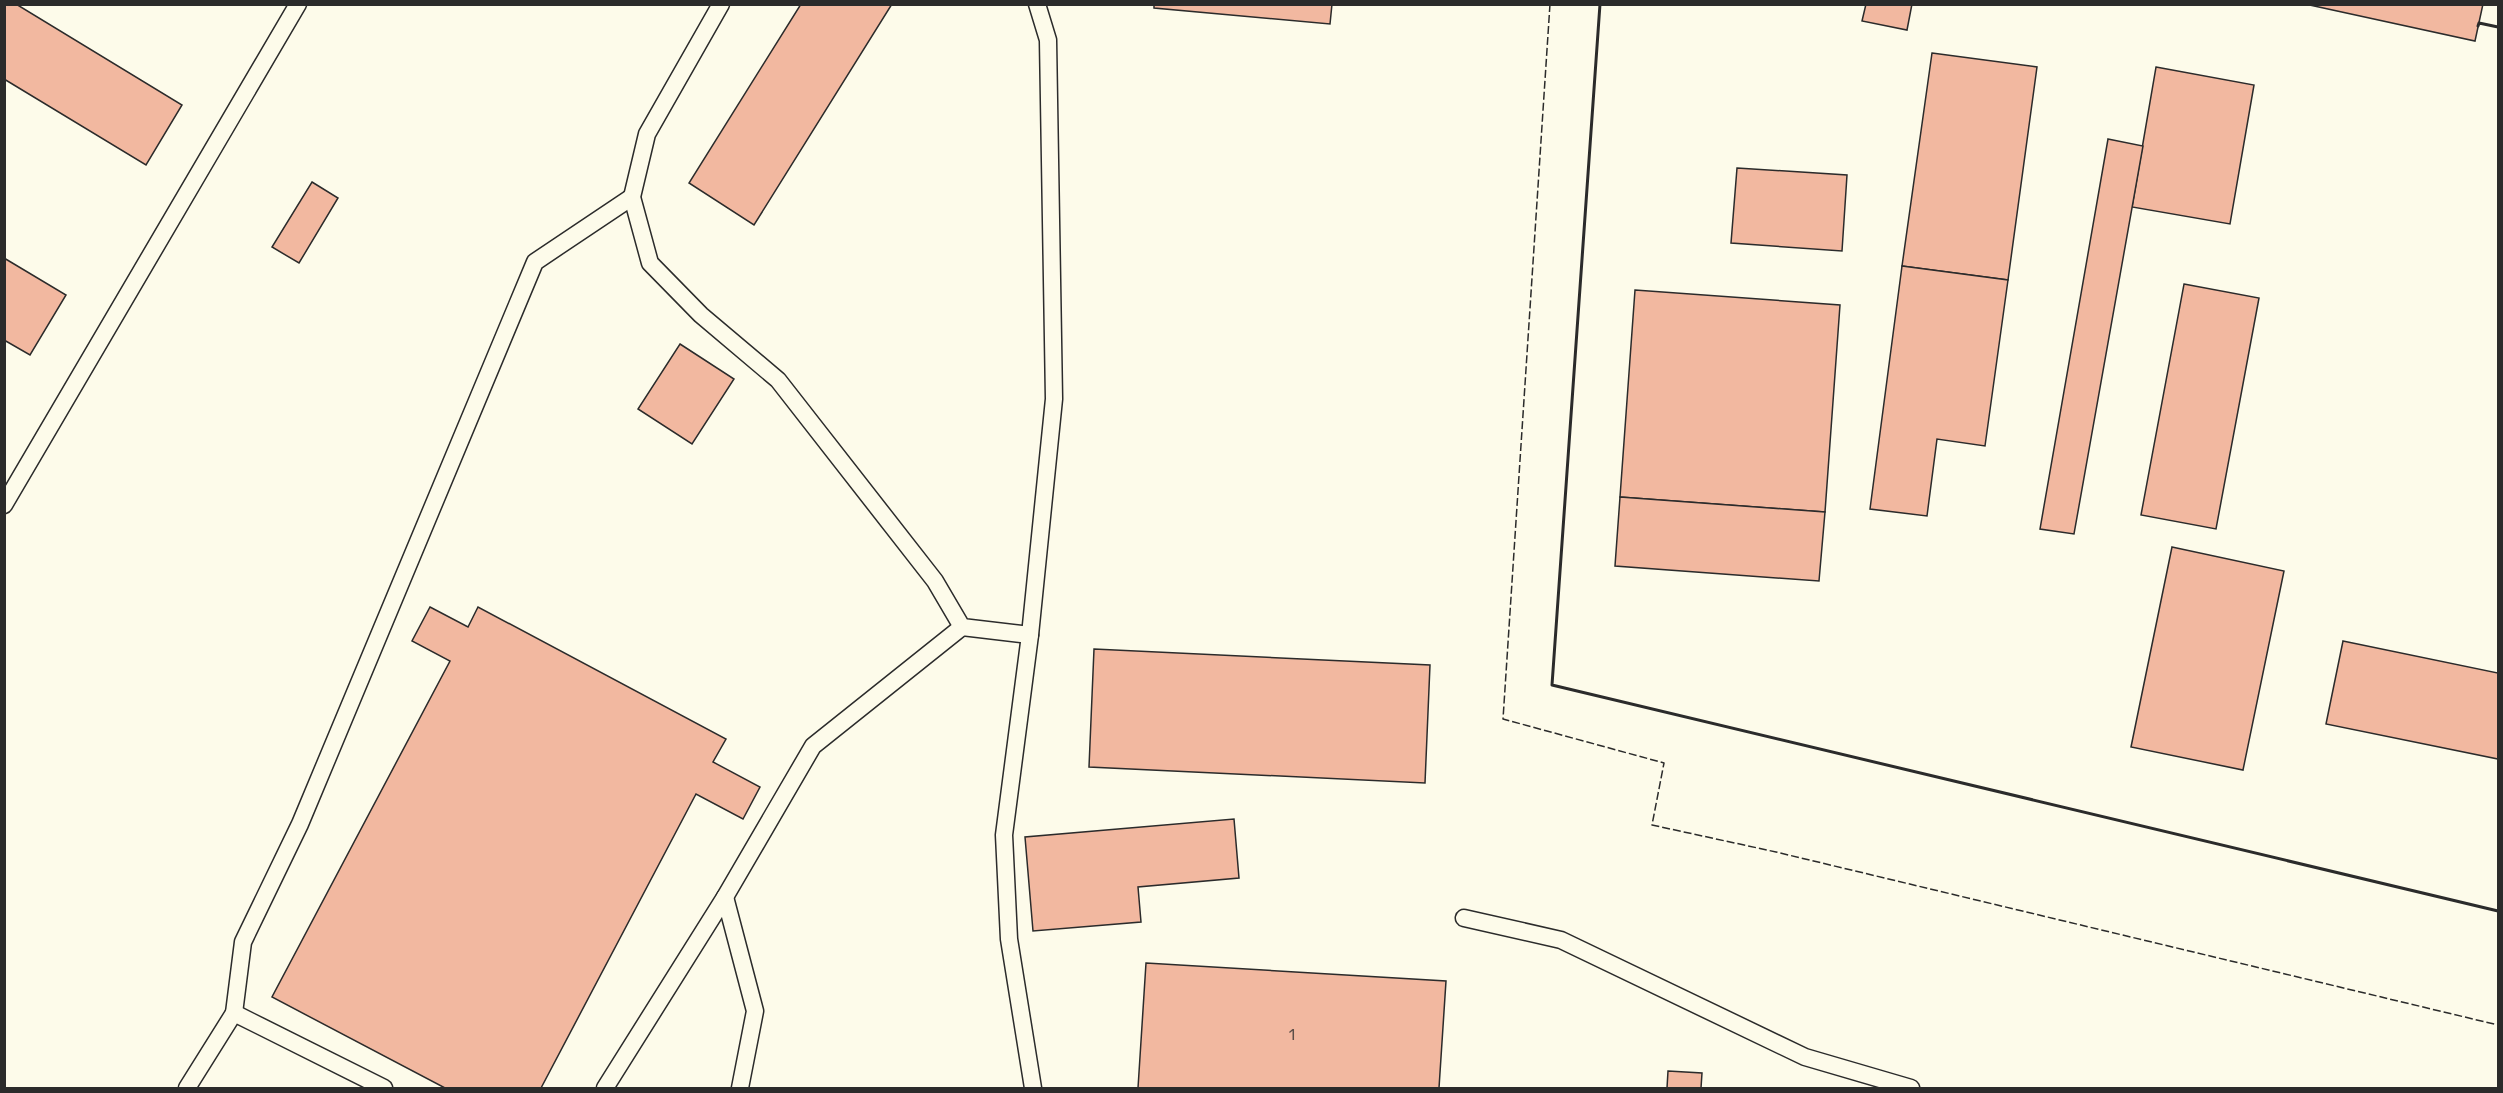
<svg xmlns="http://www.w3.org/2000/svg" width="2503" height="1093" font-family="Rubik,sans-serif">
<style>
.building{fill:#f2b8a0;stroke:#2b2b2b;stroke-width:1.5}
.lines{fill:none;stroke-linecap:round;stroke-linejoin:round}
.lane-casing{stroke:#2b2b2b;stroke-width:19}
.lane{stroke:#fdfbea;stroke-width:16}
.fence{stroke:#2b2b2b;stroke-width:1.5;stroke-dasharray:8 3;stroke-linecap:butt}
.wall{stroke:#2b2b2b;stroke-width:3}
.labels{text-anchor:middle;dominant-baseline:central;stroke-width:4.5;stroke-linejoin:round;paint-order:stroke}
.number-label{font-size:15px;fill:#5d4e48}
</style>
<rect width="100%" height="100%" fill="#fdfbea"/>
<g class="building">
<polygon points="4,4 16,4 182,105 146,165 4,79"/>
<polygon points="801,4 892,4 754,225 689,183"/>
<polygon points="1154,4 1332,4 1330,24 1154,8"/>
<polygon points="1866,4 1912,4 1907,30 1862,21"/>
<polygon points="2305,4 2483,4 2475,41"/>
<polygon points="1932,53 2037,67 2008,280 1902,266"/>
<polygon points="2156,67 2254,85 2230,224 2132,207"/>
<polygon points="2108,139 2143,146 2074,534 2040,529"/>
<polygon points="1737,168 1847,175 1842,251 1731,243"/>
<polygon points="312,182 338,198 299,263 272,247"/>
<polygon points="4,258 66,295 30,355 4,340"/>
<polygon points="1902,266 2008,280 1985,446 1937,439 1927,516 1870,509"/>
<polygon points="2184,284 2259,298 2216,529 2141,515"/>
<polygon points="1635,290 1840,305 1825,512 1620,497"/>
<polygon points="680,344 734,379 692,444 638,409"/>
<polygon points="1620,497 1825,512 1819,581 1615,566"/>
<polygon points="2172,547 2284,571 2243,770 2131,747"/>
<polygon points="430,607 468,627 478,607 726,739 713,762 760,787 743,819 696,794 541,1088 445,1088 272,997 450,661 412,641"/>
<polygon points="2343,641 2498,673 2498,759 2326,724"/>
<polygon points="1094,649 1430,665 1425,783 1089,767"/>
<polygon points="1234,819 1239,878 1138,887 1141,922 1033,931 1025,837"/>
<polygon points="1146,963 1446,981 1439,1088 1138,1088"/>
<polygon points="1668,1071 1702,1073 1701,1088 1667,1088"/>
</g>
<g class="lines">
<g class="lane-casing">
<g id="lane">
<polyline points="721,4 647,134 632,197 650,263 701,315 778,380 935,581 962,627 1030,635"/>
<polyline points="4,505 298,4"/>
<polyline points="725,897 755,1011 740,1088"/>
<polyline points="1464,918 1561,940 1805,1057 1911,1088"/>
<polyline points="234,1013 243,942 300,824 535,262 632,197"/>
<polyline points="187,1088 234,1013 384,1088"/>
<polyline points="605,1088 725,897 813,746 962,627"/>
<polyline points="1033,1088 1009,939 1004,835 1030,635 1054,399 1048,40 1037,4"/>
</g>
</g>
<use href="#lane" class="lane"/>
<polyline class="fence" points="1550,4 1503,719 1664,763 1652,825 1776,852 2498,1025"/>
<g class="wall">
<polyline points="1600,4 1552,685 2498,911"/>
<polyline points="2478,26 2479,23 2498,27"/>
</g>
</g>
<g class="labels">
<g class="number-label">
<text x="1292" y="1035">1</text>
</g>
</g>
<rect width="2503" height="1093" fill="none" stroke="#2b2b2b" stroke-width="12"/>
</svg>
